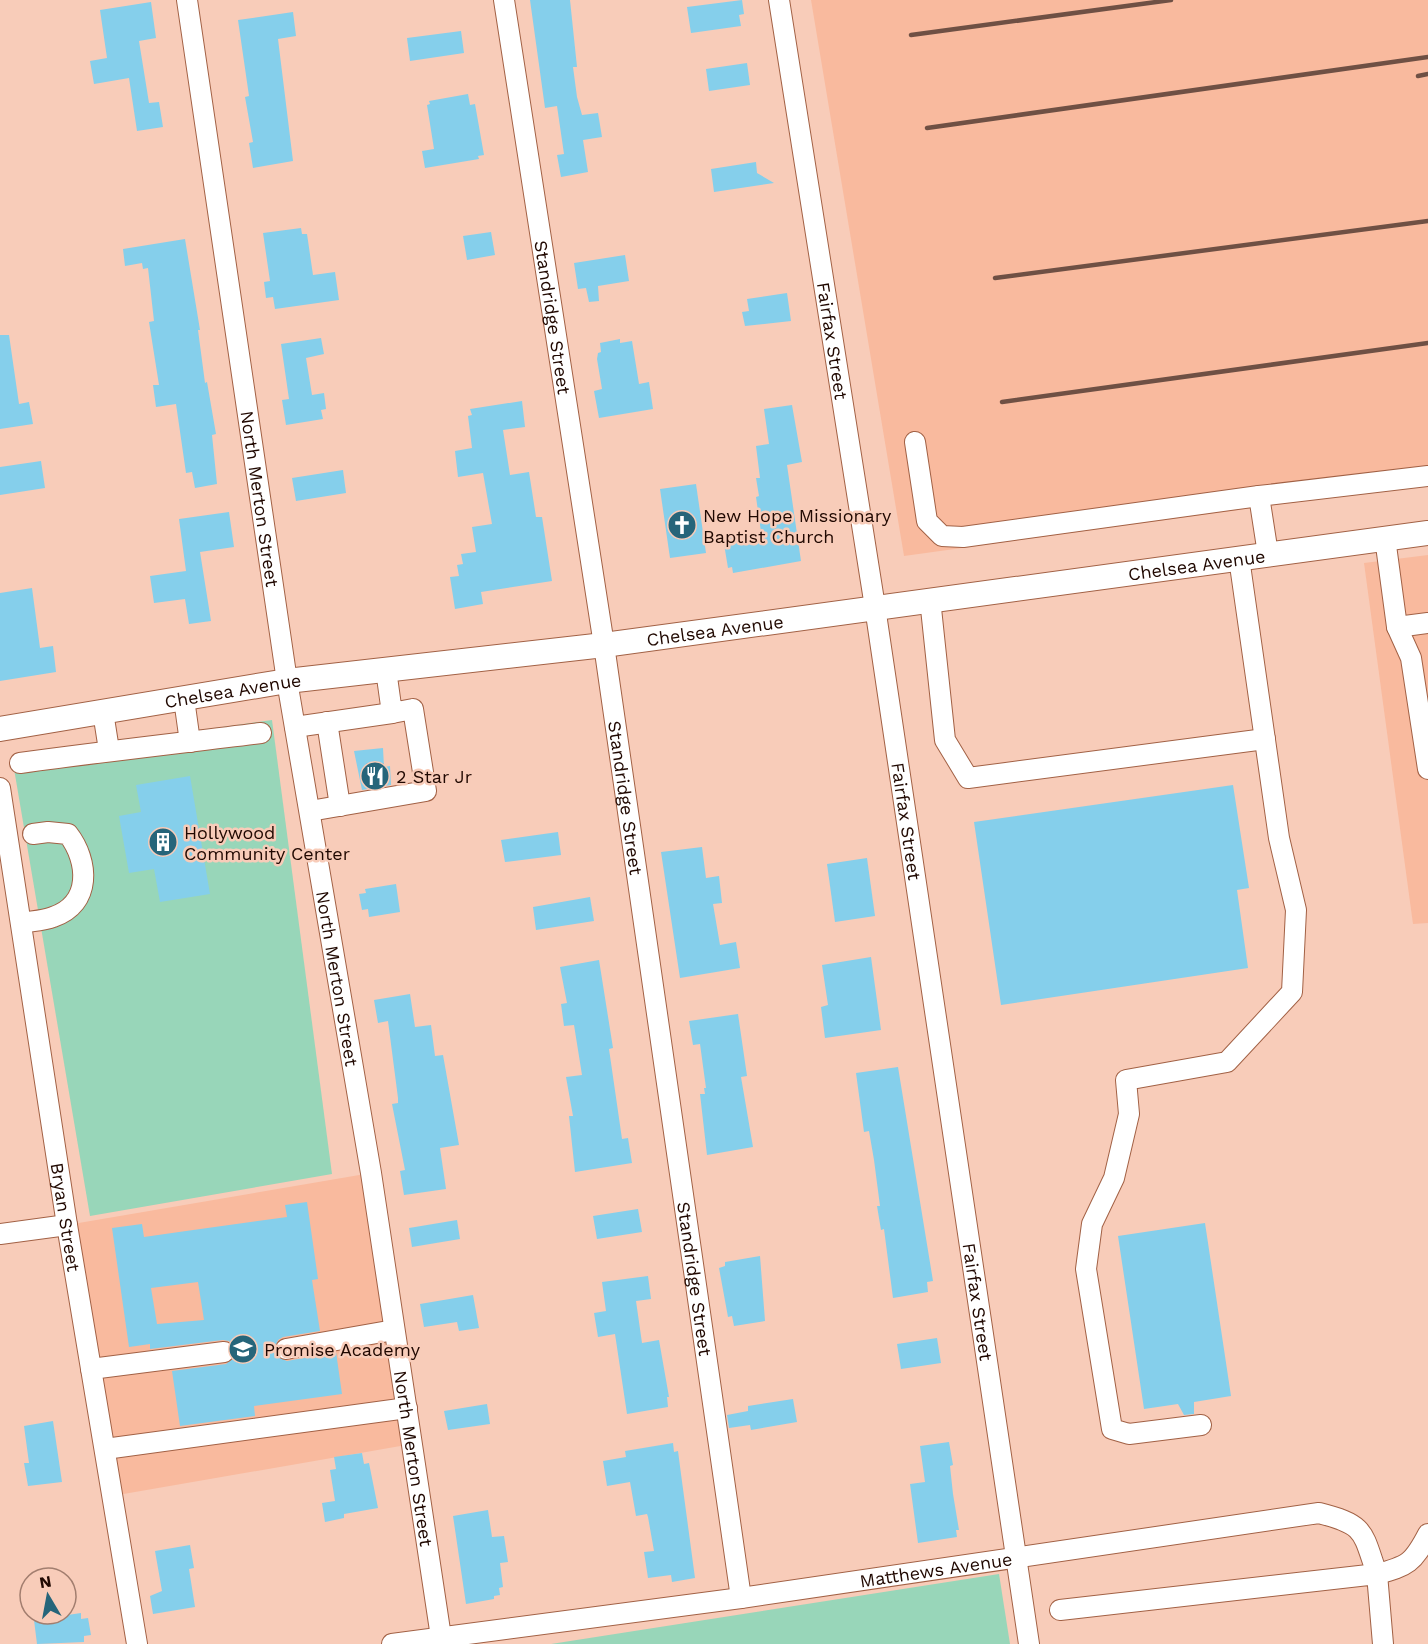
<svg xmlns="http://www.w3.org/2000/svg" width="1428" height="1644" font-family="'Work Sans',sans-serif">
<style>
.built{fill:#f9ba9e}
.green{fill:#98d6b9}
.building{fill:#85cfeb;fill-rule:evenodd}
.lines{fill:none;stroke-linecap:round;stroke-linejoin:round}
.minor-casing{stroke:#a26145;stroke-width:22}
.major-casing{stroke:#a26145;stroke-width:26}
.minor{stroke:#fff;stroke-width:20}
.major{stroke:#fff;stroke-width:24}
.rail{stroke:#6f5044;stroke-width:4.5}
.labels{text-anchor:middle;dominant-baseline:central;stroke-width:5;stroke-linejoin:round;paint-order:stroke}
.street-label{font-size:18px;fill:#200801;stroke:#f8ccb9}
.poi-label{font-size:18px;fill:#200801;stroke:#f8ccb9;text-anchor:start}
</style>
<rect width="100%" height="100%" fill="#f8ccb9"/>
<g class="built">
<polygon points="811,0 1428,0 1428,484 904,556"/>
<polygon points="1428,555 1428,923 1413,924 1364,563"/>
<polygon points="371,1173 412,1444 112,1496 67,1225"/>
</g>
<g class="green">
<polygon points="272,720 332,1174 90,1216 12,757"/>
<polygon points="999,1574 1010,1644 551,1644"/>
</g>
<g class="building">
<polygon points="530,0 570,0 577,67 573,67 577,97 582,115 598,113 602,137 583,140 588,172 561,177 557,155 564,154 557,106 545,108"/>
<polygon points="742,0 744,14 739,15 741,26 691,33 687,7"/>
<polygon points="151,2 156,38 139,41 149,103 159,102 163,127 137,131 129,78 94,84 90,61 107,58 100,10"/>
<polygon points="293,12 296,36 278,39 293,161 253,168 249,143 253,142 245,97 249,96 238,20"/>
<polygon points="461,31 464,53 410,61 407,38"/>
<polygon points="747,63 750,85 709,91 706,69"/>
<polygon points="468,94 470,105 475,104 484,155 478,156 479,159 425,168 422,151 434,149 427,105 430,104 429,101"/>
<polygon points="756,162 757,173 774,183 714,192 711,169"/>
<polygon points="301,228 302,234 307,234 313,275 335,272 339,300 275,309 273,297 266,298 264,282 270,281 263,233"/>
<polygon points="491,232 495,255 467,260 463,236"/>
<polygon points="185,239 200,330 198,330 205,383 207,382 216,434 212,435 217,484 195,488 192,472 186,473 176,404 156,407 153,385 159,385 149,322 154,321 148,268 143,269 142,263 125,266 123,249"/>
<polygon points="625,255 629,281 598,286 599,301 589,302 586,288 578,289 574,263"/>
<polygon points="787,293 791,321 745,326 742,312 749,311 747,299"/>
<polygon points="0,335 9,335 19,404 29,402 33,424 0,429"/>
<polygon points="321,338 324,354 306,358 312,395 324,393 326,409 321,410 323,419 286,425 282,400 289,399 281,344"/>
<polygon points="620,339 620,343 632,341 639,384 649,382 653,409 599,418 594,391 602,389 597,359 598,353 601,352 600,343"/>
<polygon points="522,401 525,427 503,430 510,475 529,472 536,517 542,517 552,581 481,592 483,604 455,609 450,577 459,576 457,565 463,564 461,554 476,552 472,527 492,524 483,473 458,477 455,451 472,448 468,416 472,415 470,409"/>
<polygon points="792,405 802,462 787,465 801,561 733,573 732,567 728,568 723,538 761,532 756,497 759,496 756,478 760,478 756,446 769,444 764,409"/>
<polygon points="41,461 45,488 0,495 0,467"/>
<polygon points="343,470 346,493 296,501 292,478"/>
<polygon points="696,484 706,553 670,558 660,489"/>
<polygon points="229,512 234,547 200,552 211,621 189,624 185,599 154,603 150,576 186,571 179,519"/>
<polygon points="32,588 40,648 53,646 56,672 0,681 0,593"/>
<polygon points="383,748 384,767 390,766 391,785 362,790 354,751"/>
<polygon points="190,776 210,894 160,902 154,869 129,873 119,816 141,812 136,785"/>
<polygon points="1233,785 1249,888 1237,890 1248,968 1001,1005 974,822"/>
<polygon points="558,832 561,855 505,862 501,840"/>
<polygon points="702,847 706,878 719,876 722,903 713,904 720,945 736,942 740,968 680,978 661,852"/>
<polygon points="867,858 875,916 835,922 827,864"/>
<polygon points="396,884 400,912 369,917 368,909 362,910 359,894 366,893 365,889"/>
<polygon points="590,897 594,921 536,930 533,907"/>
<polygon points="871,957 881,1030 825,1038 821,1007 828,1005 822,965"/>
<polygon points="599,960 613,1048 609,1049 622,1139 628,1138 632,1163 575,1172 569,1116 573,1116 566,1077 582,1075 574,1025 564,1026 561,1004 567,1003 560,967"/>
<polygon points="410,994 415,1027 431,1025 435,1056 443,1055 459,1145 440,1148 446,1189 404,1195 400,1171 405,1170 392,1104 398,1103 398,1098 388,1021 378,1023 374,1000"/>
<polygon points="738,1014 747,1076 741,1077 753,1147 707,1155 700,1094 705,1094 704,1088 706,1088 700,1044 693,1045 689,1021"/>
<polygon points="898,1067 933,1281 927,1282 928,1292 893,1298 884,1229 881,1230 877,1206 880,1206 874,1160 869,1131 864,1132 856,1073"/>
<path d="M307,1202L318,1279L312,1280L320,1331L283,1337L278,1340L274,1350L277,1357L287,1361L336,1352L342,1394L254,1406L255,1416L180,1426L172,1371L226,1364L235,1357L236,1350L229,1341L223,1340L150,1349V1344L129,1347L112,1228L142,1224L144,1237L186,1231L287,1217L285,1205ZM198,1282L204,1320L157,1324L151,1288Z"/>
<polygon points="638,1209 642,1232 597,1239 593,1216"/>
<polygon points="457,1220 460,1239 412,1247 409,1228"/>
<polygon points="1205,1223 1231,1396 1194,1402 1194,1414 1184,1415 1178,1404 1144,1409 1118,1236"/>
<polygon points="760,1256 765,1321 734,1326 732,1316 728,1317 719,1268 725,1266 725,1262"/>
<polygon points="648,1276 651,1299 636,1301 642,1343 659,1340 669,1397 667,1397 668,1407 627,1414 615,1334 598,1337 594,1313 606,1311 602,1282"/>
<polygon points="473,1295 479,1328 459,1331 457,1322 424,1327 420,1304"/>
<polygon points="937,1338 941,1363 901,1369 897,1344"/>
<polygon points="793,1399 797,1422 751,1430 750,1425 729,1428 727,1415 748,1411 748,1406"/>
<polygon points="487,1404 490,1424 448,1430 444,1411"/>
<polygon points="53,1421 62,1482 28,1486 24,1463 29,1463 24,1426"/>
<polygon points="949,1442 953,1465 950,1466 953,1494 959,1530 956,1530 957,1537 918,1543 910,1484 925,1482 920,1446"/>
<polygon points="673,1443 674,1452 678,1451 681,1474 695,1578 672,1582 671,1575 648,1578 644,1552 654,1551 648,1517 647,1514 636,1516 630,1482 607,1486 603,1461 626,1457 625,1451"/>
<polygon points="362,1453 364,1464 369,1463 378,1508 344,1514 344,1518 325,1522 322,1503 335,1501 330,1470 336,1469 334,1457"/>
<polygon points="488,1510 492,1537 504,1536 508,1562 500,1563 503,1587 499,1588 500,1595 494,1596 494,1599 466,1604 453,1516"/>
<polygon points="190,1545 194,1568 189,1569 195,1607 153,1614 150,1596 162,1591 155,1551"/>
<polygon points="81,1613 81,1619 88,1618 91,1635 84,1636 84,1642 37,1644 34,1620"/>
</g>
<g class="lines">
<g class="minor-casing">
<g id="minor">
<path id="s1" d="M187,0L287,681L371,1173L441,1637"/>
<path id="s2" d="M504,0L604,645L741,1598"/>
<path id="s3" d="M779,0L875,607L1029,1644"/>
<polyline points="915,442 927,521 942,536 963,537 1259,496"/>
<polyline points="1385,538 1397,627 1411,658 1428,769"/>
<polyline points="1268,554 1259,496 1428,476"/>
<polyline points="930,599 945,740 968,778 1265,739"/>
<polyline points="1397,627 1428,623"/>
<polyline points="184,699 190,742"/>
<polyline points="103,712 109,750"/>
<polyline points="327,722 340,806"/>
<polyline points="295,727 392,713"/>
<path d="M20,763C100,752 180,743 261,733"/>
<path id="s4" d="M0,788L67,1225L137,1644"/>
<polyline points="310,811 426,791 413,709 392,713 386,670"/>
<path d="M21,923C31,921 43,921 53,917C92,904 89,861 68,834L48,832L33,834"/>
<polyline points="0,1234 67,1225"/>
<polyline points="286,1349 394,1330"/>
<polyline points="91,1369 224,1352"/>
<polyline points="1201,1425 1129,1434 1112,1429 1086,1269 1092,1224 1114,1178 1129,1114 1126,1080 1227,1062 1292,992 1296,910 1279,838 1239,558"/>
<polyline points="105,1449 407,1408"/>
<polyline points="1060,1610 1377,1574 1383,1644"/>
<path id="s5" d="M392,1644L741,1598L1319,1513C1366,1525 1362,1531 1377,1574C1408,1566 1413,1563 1428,1534"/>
</g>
</g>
<g class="major-casing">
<g id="major">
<path id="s6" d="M0,729L287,681L604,645L1428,533"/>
</g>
</g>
<use href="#minor" class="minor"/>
<use href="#major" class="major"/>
<g class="rail">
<polyline points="911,35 1171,0"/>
<polyline points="1418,76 1428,74"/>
<polyline points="927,128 1428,57"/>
<polyline points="995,278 1428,221"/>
<polyline points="1002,402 1428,343"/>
</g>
</g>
<defs>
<g id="church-disc" transform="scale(1.5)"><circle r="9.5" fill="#26657a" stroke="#f8ccb9"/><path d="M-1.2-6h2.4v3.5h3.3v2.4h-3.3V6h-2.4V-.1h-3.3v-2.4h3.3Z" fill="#fff"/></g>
<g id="restaurant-disc" transform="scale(1.5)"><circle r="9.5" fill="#26657a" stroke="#f8ccb9"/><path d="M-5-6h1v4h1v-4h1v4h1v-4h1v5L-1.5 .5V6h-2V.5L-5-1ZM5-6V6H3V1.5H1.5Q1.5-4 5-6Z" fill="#fff"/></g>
<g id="building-disc" transform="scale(1.5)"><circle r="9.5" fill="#26657a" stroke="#f8ccb9"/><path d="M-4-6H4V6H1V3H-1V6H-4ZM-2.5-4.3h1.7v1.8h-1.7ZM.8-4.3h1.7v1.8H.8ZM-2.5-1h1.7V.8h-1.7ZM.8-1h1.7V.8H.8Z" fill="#fff"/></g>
<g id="school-disc" transform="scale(1.5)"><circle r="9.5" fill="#26657a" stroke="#f8ccb9"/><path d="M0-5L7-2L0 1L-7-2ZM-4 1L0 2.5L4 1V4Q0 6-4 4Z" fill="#fff"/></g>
</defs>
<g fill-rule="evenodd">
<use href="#church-disc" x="682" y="525"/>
<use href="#restaurant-disc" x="375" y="776"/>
<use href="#building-disc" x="163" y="842"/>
<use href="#school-disc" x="243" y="1349"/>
</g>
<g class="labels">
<g class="street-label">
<text stroke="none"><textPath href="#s2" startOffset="321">Standridge Street</textPath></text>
<text stroke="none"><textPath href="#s3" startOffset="345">Fairfax Street</textPath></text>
<text stroke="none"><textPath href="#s1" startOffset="504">North Merton Street</textPath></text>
<text stroke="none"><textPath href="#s6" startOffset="1208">Chelsea Avenue</textPath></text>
<text stroke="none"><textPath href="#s6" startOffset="722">Chelsea Avenue</textPath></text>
<text stroke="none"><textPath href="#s6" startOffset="236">Chelsea Avenue</textPath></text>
<text stroke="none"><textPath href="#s2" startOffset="807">Standridge Street</textPath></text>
<text stroke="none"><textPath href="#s3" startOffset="831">Fairfax Street</textPath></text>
<text stroke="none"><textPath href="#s1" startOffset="990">North Merton Street</textPath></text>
<text stroke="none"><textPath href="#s4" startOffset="434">Bryan Street</textPath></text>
<text stroke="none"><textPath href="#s2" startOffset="1293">Standridge Street</textPath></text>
<text stroke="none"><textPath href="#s3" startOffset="1317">Fairfax Street</textPath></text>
<text stroke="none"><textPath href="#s1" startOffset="1476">North Merton Street</textPath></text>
<text stroke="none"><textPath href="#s5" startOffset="549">Matthews Avenue</textPath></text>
</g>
<g class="poi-label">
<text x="703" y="515">New Hope Missionary<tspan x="703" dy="21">Baptist Church</tspan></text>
<text x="396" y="776">2 Star Jr</text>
<text x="184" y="832">Hollywood<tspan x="184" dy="21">Community Center</tspan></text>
<text x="264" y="1349">Promise Academy</text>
</g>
</g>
<g transform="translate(48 1596) rotate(350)"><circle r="28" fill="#f8ccb9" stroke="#a27e6f" stroke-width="1.5"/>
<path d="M0-4.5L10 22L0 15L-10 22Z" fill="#26657a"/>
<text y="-9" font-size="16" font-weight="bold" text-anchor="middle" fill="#200801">N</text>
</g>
</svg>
